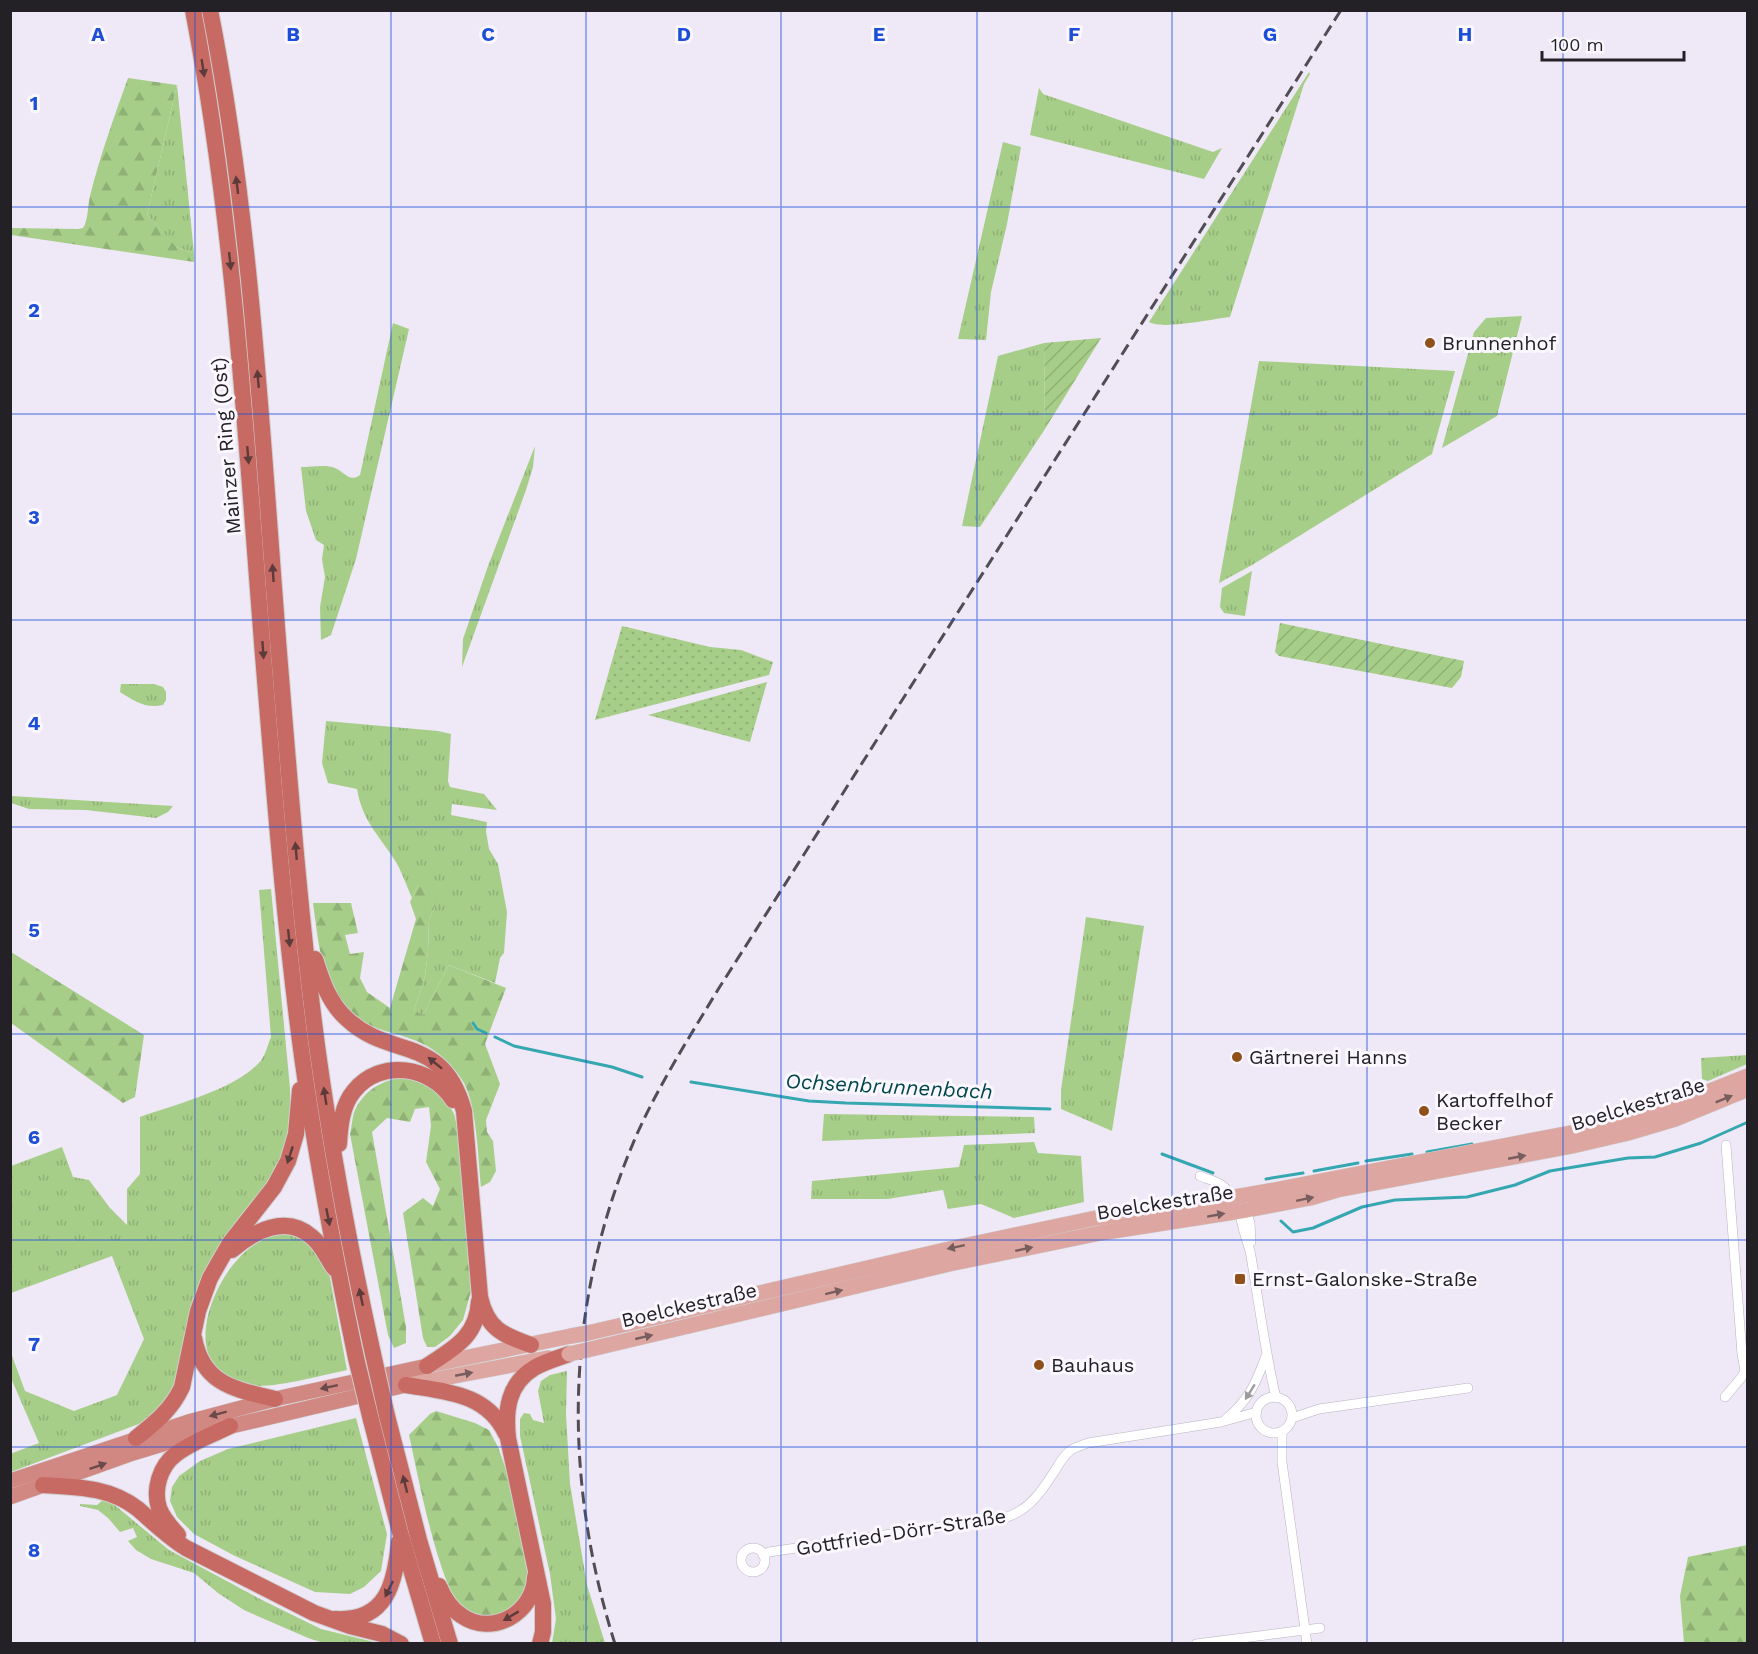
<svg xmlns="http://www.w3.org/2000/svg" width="1758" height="1654" font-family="'Work Sans',sans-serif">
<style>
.grass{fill:url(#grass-tufts)}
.forest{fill:url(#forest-firs)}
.park{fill:url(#park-dots)}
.garden{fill:url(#garden-furrows)}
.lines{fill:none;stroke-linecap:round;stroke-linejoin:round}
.stream{stroke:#34a7b0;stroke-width:3}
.minor-casing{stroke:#b9b3c0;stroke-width:10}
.primary-casing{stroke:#cfcecf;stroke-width:16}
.trunk-casing{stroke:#cfcecf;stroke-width:16}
.motorway-casing{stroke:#cfcecf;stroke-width:18}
.minor{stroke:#fff;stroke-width:9}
.primary{stroke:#dda6a1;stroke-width:15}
.trunk{stroke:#d28882;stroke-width:15}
.motorway{stroke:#c76a63;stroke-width:16}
.rail{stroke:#514d54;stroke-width:3;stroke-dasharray:12 6;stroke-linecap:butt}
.primary-bridge-casing{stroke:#cfcecf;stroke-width:16;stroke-linecap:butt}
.motorway-bridge-casing{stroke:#cfcecf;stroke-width:18;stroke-linecap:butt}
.primary-bridge{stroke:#dda6a1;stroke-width:15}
.motorway-bridge{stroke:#c76a63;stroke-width:16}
.oneway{fill:#5d3b3b}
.oneway2{fill:#775d5d}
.oneway3{fill:#6a4a4b}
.oneway4{fill:#9c9b9d}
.grid{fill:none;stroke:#1d4ed8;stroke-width:1.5;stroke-opacity:0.55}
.poi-dot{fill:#905019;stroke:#fbf7ff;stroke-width:2}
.labels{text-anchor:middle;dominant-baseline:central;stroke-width:6;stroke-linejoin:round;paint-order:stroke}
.poi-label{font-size:20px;fill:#242126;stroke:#fbf7ff;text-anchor:start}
.street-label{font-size:20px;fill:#242126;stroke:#fbf7ff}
.water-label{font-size:21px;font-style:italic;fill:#00474c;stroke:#fbf7ff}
.grid-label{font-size:20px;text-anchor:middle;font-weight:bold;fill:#1d4ed8;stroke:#fbf7ff;stroke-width:6;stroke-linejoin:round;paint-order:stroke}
</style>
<defs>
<pattern id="grass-tufts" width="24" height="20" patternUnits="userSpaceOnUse" patternTransform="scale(1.5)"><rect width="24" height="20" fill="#a7ce89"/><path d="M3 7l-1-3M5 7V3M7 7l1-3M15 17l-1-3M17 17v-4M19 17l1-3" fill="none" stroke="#90b176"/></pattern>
<pattern id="forest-firs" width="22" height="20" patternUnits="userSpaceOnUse" patternTransform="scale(1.5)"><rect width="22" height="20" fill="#a7ce89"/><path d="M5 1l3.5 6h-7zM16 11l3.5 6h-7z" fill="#90b176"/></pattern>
<pattern id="park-dots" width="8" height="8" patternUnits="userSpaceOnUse" patternTransform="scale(1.5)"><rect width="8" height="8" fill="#a7ce89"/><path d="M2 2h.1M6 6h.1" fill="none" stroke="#90b176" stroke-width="1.8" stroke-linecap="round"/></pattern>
<pattern id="garden-furrows" width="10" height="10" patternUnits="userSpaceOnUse" patternTransform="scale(1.5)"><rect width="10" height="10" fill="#a7ce89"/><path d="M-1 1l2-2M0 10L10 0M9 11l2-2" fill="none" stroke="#90b176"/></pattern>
</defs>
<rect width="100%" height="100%" fill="#efe8f6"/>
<g class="grass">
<path d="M1309,72L1310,74L1304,84L1230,317C1212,319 1162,330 1149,322Z"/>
<path d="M177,85L194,253C189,251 184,250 179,248C169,243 157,223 147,215Z"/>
<polygon points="1039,88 1043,94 1213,152 1222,148 1204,179 1030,135"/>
<polygon points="1003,142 1021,147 1007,224 991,292 986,340 958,339"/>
<polygon points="1522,316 1497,416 1442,448 1474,332 1486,318"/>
<path d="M393,323L409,329L356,559L331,635L321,640L320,607L325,577L322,559L324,545L316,540L306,511L301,467C311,467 327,464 335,468C345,472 349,483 360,475Z"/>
<polygon points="1044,343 1045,429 980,527 962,526 998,356"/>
<polygon points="1259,361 1455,371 1432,454 1252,565 1219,583"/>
<polygon points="535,446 533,467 526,490 462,667 463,639 488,566"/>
<polygon points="1252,571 1245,616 1224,613 1220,607 1222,588"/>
<path d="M121,684H154L163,687L166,692V700L163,705C146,709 134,701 120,692Z"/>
<path d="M326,721L438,731L451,734L448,781L450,787L484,794L497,810L452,804L451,815L487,822L486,831L489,849L498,864L507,912L504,953L500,958L495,983L449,965L423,1015L414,1010L425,976L428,951L429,920L435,906L418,885L412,898C406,885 402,871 394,859C378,834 362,820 357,789L328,783L322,763Z"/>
<polygon points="11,796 173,806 168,812 156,818 86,810 29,809 11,803"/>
<path d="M271,889L290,1088V1125L285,1155L275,1180L230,1235L178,1389L152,1419L11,1472L10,1454L39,1443L11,1378V1353L25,1391L74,1411L117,1395L144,1339L112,1256L11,1293V1166L62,1147L73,1177L89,1180L110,1208L127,1225V1189L140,1174V1117C174,1105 241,1088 262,1059C266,1053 268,1044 271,1037L259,890Z"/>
<polygon points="1086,917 1144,926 1112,1131 1061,1109 1061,1090"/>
<polygon points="1747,1055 1747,1064 1708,1081 1702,1079 1701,1058"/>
<polygon points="824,1114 1034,1117 1035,1133 822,1141"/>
<polygon points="1034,1142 1038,1153 1081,1156 1084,1202 1014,1218 981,1204 948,1209 943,1190 888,1199 811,1199 812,1181 959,1167 964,1145"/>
<path d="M277,1233L302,1235L328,1267L347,1370C323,1375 269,1390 247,1385C241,1384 235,1380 230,1378C184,1355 212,1286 239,1258C250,1246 263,1239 277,1233Z"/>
<polygon points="567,1371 566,1414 570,1484 587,1585 605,1643 552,1643 556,1619 550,1574 520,1436 520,1419 524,1413 530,1414 533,1420 544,1423 538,1391 541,1381 550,1375"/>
<polygon points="356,1418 387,1534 381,1571 364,1587 350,1594 315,1592 233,1555 194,1534 177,1517 170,1501 172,1487 179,1476 200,1461 228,1449"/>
<polygon points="103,1500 111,1502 169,1550 260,1599 321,1629 378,1643 324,1643 308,1638 244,1610 218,1593 194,1573 151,1559 136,1550 128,1541 137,1537 133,1528 120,1532 108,1518 98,1510 80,1506 80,1504 97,1505"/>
</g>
<g class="forest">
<path d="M128,78L177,85L147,215C157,223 170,243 179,248C184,250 189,251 194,253V262L11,235V228L78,229L83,228C88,222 88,204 90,196C100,156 114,117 128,78Z"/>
<path d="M423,879L434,881L439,889L435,906L429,920L428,951L425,976L414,1010L423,1015L449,965L506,988L485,1044L500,1084L486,1120L487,1132L493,1141L496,1171L490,1182L481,1187C478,1158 477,1107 464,1083C454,1066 439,1051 421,1043C394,1030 360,1031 341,1003C320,974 318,938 313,903H351L358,933L345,935L350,954L364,952L360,978L367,992L390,1008L416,919L410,902L418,885Z"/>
<polygon points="11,952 144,1035 135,1097 123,1103 11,1023"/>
<path d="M410,1077L425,1082L447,1101L454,1114L460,1139L471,1291L463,1320L450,1336L435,1347H427L423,1338L403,1213L423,1198L433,1206L440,1189L426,1162L431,1126L429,1107L415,1109L410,1122L387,1118L372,1132L406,1327V1343L394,1348L388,1335L350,1134C352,1126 352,1117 355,1110C366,1087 387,1078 410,1077Z"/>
<path d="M436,1411L475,1423L489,1430L498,1447L510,1481L528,1576L525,1595L519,1608L485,1620C478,1617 470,1614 464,1610C439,1590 417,1470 409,1435L430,1414Z"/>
<polygon points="1747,1545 1748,1633 1746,1643 1684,1643 1680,1596 1688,1557"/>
</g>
<g class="park">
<polygon points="622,626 710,647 741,650 773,662 769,675 595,720"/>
<polygon points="767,682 750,742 648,715"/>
</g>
<g class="garden">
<polygon points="1101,338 1045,429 1044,343"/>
<polygon points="1280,623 1464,661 1461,677 1452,688 1279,656 1275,652"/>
</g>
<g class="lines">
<g class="stream">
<polyline points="473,1023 477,1029 486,1033"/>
<polyline points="495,1037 514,1046 612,1067 642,1077"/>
<polyline points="691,1082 809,1101 846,1103 1050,1109"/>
<polyline points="1619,1115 1680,1095"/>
<polyline points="1427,1152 1472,1144"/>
<polyline points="1162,1154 1213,1173"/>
<polyline points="1366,1161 1412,1154"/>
<polyline points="1314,1171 1358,1163"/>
<polyline points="1266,1179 1303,1173"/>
<polyline points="1281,1221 1293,1232 1313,1228 1362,1207 1395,1200 1467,1197 1515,1185 1550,1171 1628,1158 1655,1157 1701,1143 1748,1122"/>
</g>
<g class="minor-casing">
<g id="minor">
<polyline points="1726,1145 1742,1354 1745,1371 1748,1369"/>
<path d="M1200,1176C1212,1181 1227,1183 1230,1197"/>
<polyline points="1245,1206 1250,1223 1251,1242"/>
<path d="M1240,1207C1239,1223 1248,1240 1251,1256C1259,1304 1265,1351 1276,1398"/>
<polyline points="1725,1397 1741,1378 1745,1371"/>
<circle cx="1274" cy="1415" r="18"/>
<polyline points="1292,1418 1319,1409 1468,1388"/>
<path d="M1226,1419C1249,1400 1256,1383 1266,1356"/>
<polyline points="1282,1431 1282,1462 1307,1644"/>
<circle cx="753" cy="1560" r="12"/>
<path d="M763,1555L769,1552L1007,1517C1031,1509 1043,1489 1056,1469C1060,1462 1064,1455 1071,1450C1076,1447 1082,1445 1088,1443L1221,1422L1257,1412"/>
<polyline points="1196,1644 1320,1628"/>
</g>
</g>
<g class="primary-casing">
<g id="primary">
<polyline points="588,1333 945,1250 1096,1218 1171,1208 1264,1192 1581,1131 1621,1122 1662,1110 1748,1076"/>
<polyline points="587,1350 949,1264 1100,1233 1247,1210 1310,1198 1337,1190 1572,1146 1628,1133 1675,1119 1748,1089"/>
<polyline points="430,1365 571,1336"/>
<polyline points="412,1384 548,1358"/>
</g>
</g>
<g class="trunk-casing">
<g id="trunk">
<polyline points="10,1481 188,1422 275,1399 427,1366"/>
<polyline points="10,1497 133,1453 189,1436 406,1385"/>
</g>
</g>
<g class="motorway-casing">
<g id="motorway">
<path d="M193,10C234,223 246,439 263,655C274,788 284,923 302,1056C316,1157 335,1258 356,1358"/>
<path d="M210,10C252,222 262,439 279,653C290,786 300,920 318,1053C332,1154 351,1254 373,1354"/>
<path d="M315,959C322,981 329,1003 347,1019C390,1060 443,1033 464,1111L480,1297C487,1329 503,1335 531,1345"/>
<path d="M339,1144C340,1126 342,1105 354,1091C380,1058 432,1066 453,1100"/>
<path d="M232,1250C254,1231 286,1214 312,1237C322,1245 327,1258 334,1268"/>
<path d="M194,1338C203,1385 235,1389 275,1399"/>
<path d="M427,1366C454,1348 477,1337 479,1301"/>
<path d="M406,1385C446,1392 487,1393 506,1434"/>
<polyline points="387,1416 419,1540 450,1644"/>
<polyline points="371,1420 400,1532 433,1644"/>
<path d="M136,1438C155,1423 172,1409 182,1387L198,1311L210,1278L230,1243L274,1187L288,1161L296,1134L300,1090"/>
<path d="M43,1485C77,1487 110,1487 138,1509C154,1523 168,1537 186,1548L314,1613L350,1626L382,1634L401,1644"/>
<path d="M178,1535C171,1527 163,1519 159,1508C153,1489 160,1466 176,1454C192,1442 212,1435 230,1426"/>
<path d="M439,1586C444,1598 451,1609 462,1616C492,1637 534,1613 535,1577"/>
<path d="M335,1619C387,1622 395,1583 399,1542"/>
<path d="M540,1644L543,1632V1604L508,1438C505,1410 508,1384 534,1368C544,1362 558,1358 569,1354"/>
</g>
</g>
<use href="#minor" class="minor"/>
<use href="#primary" class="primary"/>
<use href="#trunk" class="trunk"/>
<use href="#motorway" class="motorway"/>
<path class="rail" d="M615,1644C561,1473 565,1299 637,1134C660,1083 690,1036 719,988L1341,10"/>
<g class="primary-bridge-casing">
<g id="primary-bridge">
<polyline points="571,1336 588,1333"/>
<polyline points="569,1354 587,1350"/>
</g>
</g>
<g class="motorway-bridge-casing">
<g id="motorway-bridge">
<polyline points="373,1354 387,1416"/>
<polyline points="356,1358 371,1420"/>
</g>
</g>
<use href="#primary-bridge" class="primary-bridge"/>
<use href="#motorway-bridge" class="motorway-bridge"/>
</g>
<defs><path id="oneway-solid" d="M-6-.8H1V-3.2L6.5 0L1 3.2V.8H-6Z" transform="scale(1.5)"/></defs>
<g class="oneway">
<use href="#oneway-solid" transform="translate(203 68) rotate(81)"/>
<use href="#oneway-solid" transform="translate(237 185) rotate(-97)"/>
<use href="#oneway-solid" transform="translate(230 261) rotate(84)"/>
<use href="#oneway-solid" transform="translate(258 379) rotate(-95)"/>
<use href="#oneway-solid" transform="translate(248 455) rotate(85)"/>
<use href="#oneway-solid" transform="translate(273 573) rotate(-94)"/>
<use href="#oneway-solid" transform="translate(263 650) rotate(86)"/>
<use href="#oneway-solid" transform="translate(296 851) rotate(-95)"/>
<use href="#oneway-solid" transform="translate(289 938) rotate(84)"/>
<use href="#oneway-solid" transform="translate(435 1063) rotate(-141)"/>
<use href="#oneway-solid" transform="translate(325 1096) rotate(-99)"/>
<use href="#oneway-solid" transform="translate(290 1155) rotate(108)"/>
<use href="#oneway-solid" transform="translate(328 1217) rotate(79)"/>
<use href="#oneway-solid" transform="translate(361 1297) rotate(-102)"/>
<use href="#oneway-solid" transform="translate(405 1484) rotate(-104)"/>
<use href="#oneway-solid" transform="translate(389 1589) rotate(116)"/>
<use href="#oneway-solid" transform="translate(511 1616) rotate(149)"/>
</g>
<g class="oneway2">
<use href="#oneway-solid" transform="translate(1724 1099) rotate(-22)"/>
<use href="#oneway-solid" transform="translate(1517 1157) rotate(-11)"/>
<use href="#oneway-solid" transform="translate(1305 1199) rotate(-12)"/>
<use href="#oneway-solid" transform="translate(1216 1215) rotate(-10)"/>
<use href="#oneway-solid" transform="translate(956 1247) rotate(168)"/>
<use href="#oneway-solid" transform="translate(1024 1249) rotate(-12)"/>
<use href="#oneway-solid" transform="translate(834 1292) rotate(-14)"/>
<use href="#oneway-solid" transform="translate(644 1337) rotate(-13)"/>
<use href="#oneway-solid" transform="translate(464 1374) rotate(-11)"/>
</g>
<g class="oneway3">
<use href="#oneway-solid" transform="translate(329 1387) rotate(168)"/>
<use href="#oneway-solid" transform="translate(218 1414) rotate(165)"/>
<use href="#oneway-solid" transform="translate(98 1466) rotate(-19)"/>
</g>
<use class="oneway4" href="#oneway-solid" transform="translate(1250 1392) rotate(122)"/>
<path class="grid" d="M195,10V1644M391,10V1644M586,10V1644M781,10V1644M977,10V1644M1172,10V1644M1367,10V1644M1563,10V1644M10,207H1748M10,414H1748M10,620H1748M10,827H1748M10,1034H1748M10,1240H1748M10,1447H1748"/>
<g class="poi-dot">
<circle cx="1430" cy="343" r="6"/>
<circle cx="1237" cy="1057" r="6"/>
<circle cx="1424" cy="1111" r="6"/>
<rect x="1234" y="1273" width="12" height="12" rx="3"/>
<circle cx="1039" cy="1365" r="6"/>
</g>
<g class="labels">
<g class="poi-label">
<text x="1442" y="343">Brunnenhof</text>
<text x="1249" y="1057">Gärtnerei Hanns</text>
<text x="1436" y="1100">Kartoffelhof<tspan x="1436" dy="23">Becker</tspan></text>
<text x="1252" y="1279">Ernst-Galonske-Straße</text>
<text x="1051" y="1365">Bauhaus</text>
</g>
<g class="street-label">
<text transform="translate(226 446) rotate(-95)">Mainzer Ring (Ost)</text>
<text transform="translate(1638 1104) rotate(-17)">Boelckestraße</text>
<text transform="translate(1165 1202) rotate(-9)">Boelckestraße</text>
<text transform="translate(689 1305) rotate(-13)">Boelckestraße</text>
<text transform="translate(901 1532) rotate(-9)">Gottfried-Dörr-Straße</text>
</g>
<g class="water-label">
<text transform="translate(889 1086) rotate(3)">Ochsenbrunnenbach</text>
</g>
</g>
<g class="grid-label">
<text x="98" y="41">A</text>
<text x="293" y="41">B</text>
<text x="488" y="41">C</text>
<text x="684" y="41">D</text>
<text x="879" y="41">E</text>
<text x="1074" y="41">F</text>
<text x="1270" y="41">G</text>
<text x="1465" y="41">H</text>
<text x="34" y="110">1</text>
<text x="34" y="317">2</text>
<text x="34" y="524">3</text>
<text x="34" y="730">4</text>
<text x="34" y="937">5</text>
<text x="34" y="1144">6</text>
<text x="34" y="1351">7</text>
<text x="34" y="1557">8</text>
</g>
<rect width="1758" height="1654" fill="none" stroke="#242126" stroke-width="24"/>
<path d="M1542 51v9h142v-9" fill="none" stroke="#242126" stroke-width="3"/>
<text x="1551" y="51" font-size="18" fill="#242126" stroke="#fbf7ff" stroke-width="4.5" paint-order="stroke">100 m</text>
</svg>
